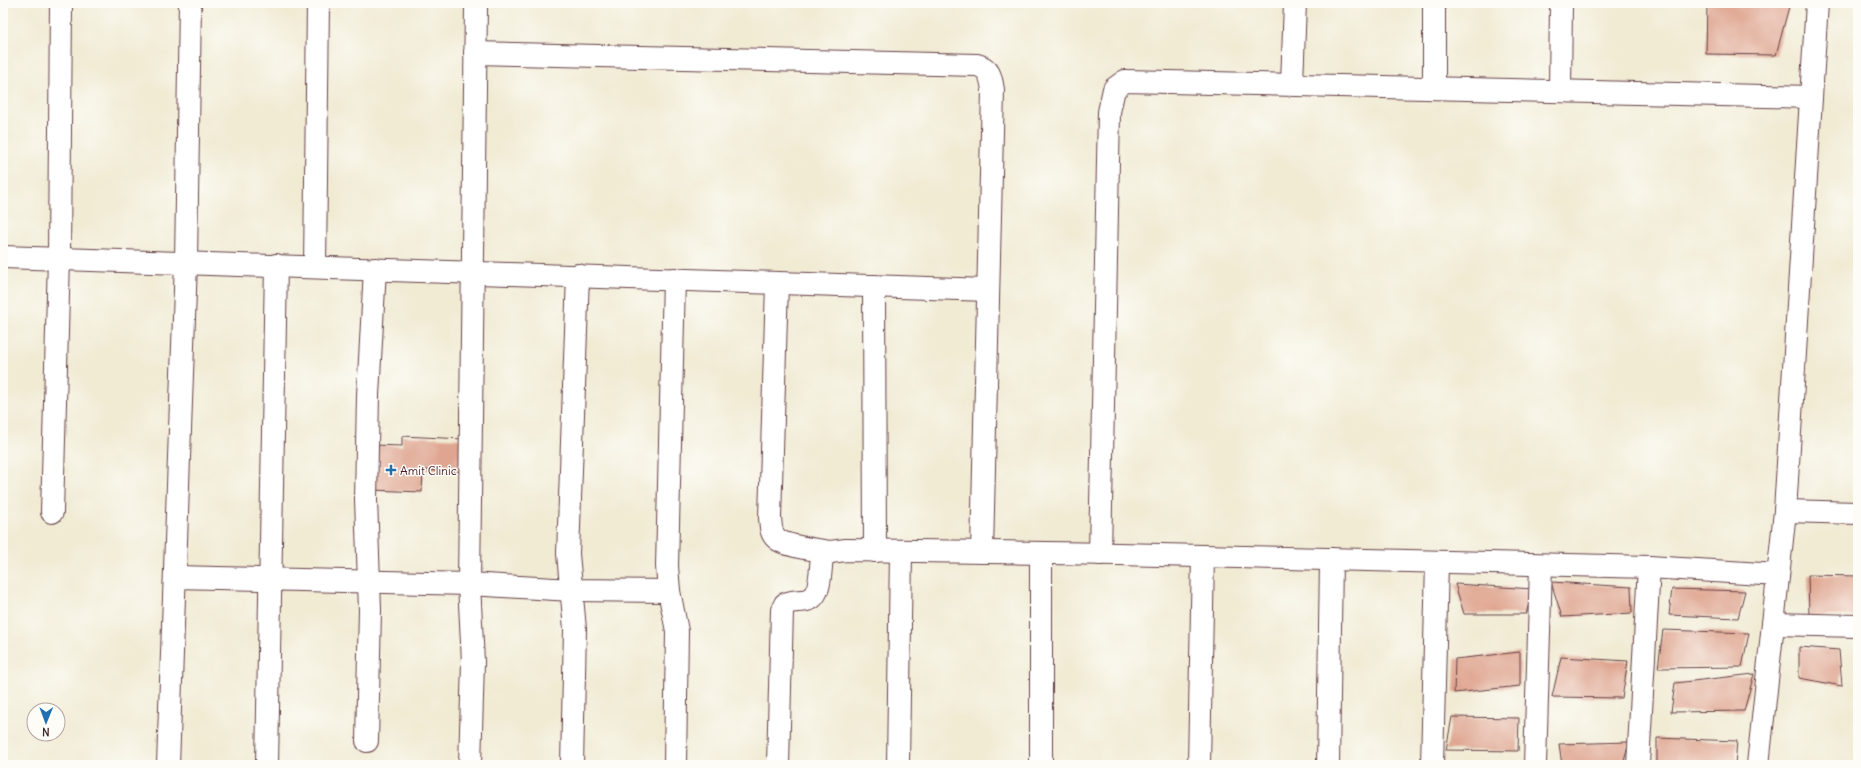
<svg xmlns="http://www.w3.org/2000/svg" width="1861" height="768" font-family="Delius,sans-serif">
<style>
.building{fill:#dfa590}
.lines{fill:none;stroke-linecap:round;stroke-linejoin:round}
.minor-casing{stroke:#633e44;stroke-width:24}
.minor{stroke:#fff;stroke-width:22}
.poi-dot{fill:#1f6fb2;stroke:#fdfcf7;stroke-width:1.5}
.labels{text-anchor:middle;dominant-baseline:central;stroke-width:3;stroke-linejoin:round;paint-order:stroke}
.poi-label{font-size:12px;fill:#4a1f2b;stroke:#fdfcf7;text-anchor:start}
</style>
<rect width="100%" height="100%" fill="#fdfcf7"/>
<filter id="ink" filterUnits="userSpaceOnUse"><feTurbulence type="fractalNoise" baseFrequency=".025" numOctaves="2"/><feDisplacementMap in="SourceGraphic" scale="8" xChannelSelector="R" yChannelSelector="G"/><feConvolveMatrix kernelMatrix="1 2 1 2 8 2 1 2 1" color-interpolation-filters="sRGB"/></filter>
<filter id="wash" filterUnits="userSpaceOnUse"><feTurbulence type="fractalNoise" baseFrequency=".012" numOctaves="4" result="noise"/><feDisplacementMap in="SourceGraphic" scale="16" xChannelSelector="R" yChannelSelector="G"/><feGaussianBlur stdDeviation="0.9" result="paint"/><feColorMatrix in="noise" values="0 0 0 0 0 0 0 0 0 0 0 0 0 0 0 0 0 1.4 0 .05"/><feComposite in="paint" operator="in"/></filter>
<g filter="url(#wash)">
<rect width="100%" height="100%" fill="#f1ebd4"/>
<g id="blocks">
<g class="building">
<polygon points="1707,3 1790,3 1776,55 1706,54"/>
<polygon points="402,436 464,439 463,472 423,470 422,492 372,490 374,445 402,446"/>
<polygon points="1808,575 1858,576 1858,616 1809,616"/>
<polygon points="1551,582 1631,587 1632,613 1562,617"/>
<polygon points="1455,584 1533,589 1526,614 1464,614"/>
<polygon points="1672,589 1745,591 1738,618 1669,615"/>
<polygon points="1663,630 1749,633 1742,667 1658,668"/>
<polygon points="1799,647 1839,650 1842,686 1799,678"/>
<polygon points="1520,652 1520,686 1454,693 1455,659"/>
<polygon points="1561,657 1628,661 1622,698 1552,697"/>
<polygon points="1754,674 1744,711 1671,712 1675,683"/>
<polygon points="1452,717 1519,718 1518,751 1446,750"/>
<polygon points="1657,738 1737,741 1735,765 1657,765"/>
<polygon points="1629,742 1623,765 1562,765 1559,744"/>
</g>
</g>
</g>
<g filter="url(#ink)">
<use href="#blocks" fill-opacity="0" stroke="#633e44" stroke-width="1"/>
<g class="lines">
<g class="minor-casing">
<g id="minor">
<path d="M475,53L977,65C990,68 991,78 993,90L982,552"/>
<polyline points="1292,84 1295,3"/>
<polyline points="1434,87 1434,3"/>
<polyline points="1560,91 1561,3"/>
<polyline points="3,257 988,290"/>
<polyline points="315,267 318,3"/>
<polyline points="674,279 667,566 669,591 677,631 675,765"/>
<path d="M777,283L770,518C771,525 770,532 776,538C783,546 818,550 830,552"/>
<polyline points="874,286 875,551"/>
<polyline points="1785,511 1858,513"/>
<polyline points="52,512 59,258 61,3"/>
<polyline points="1100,554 1109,112 1114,89 1125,81 1811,97"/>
<polyline points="175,577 469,584 572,590 669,591"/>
<polyline points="1773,624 1858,626"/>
<polyline points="367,741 370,610 366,499 368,395 375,269"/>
<polyline points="168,765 186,262 190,3"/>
<polyline points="267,765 276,265"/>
<polyline points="470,765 473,662 469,584 476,5"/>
<polyline points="572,765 575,629 568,554 578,275"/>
<path d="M778,765L782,610L785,604C792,600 800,602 807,600C822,596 820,569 822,557L830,552L846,550L1119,554L1649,567L1778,575"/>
<polyline points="898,765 901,551"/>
<polyline points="1041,765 1041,553"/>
<polyline points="1199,765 1203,556"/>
<polyline points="1328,765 1331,559"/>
<polyline points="1432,765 1437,562"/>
<polyline points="1535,765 1541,565"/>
<polyline points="1638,765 1649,567"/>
<polyline points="1758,765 1785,511 1817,3"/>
</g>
</g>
<use href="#minor" class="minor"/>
</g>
</g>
<path class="poi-dot" d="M389 464h4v4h4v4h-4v4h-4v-4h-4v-4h4z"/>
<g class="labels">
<g class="poi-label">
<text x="400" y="470">Amit Clinic</text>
</g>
</g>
<rect width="1861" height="768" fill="none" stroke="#fdfcf7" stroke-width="16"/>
<g transform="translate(46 722) rotate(181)"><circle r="19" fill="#fdfcf7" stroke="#b5a4a5"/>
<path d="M0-3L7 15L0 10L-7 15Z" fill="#1f6fb2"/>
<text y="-6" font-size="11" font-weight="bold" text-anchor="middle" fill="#4a1f2b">N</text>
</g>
</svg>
